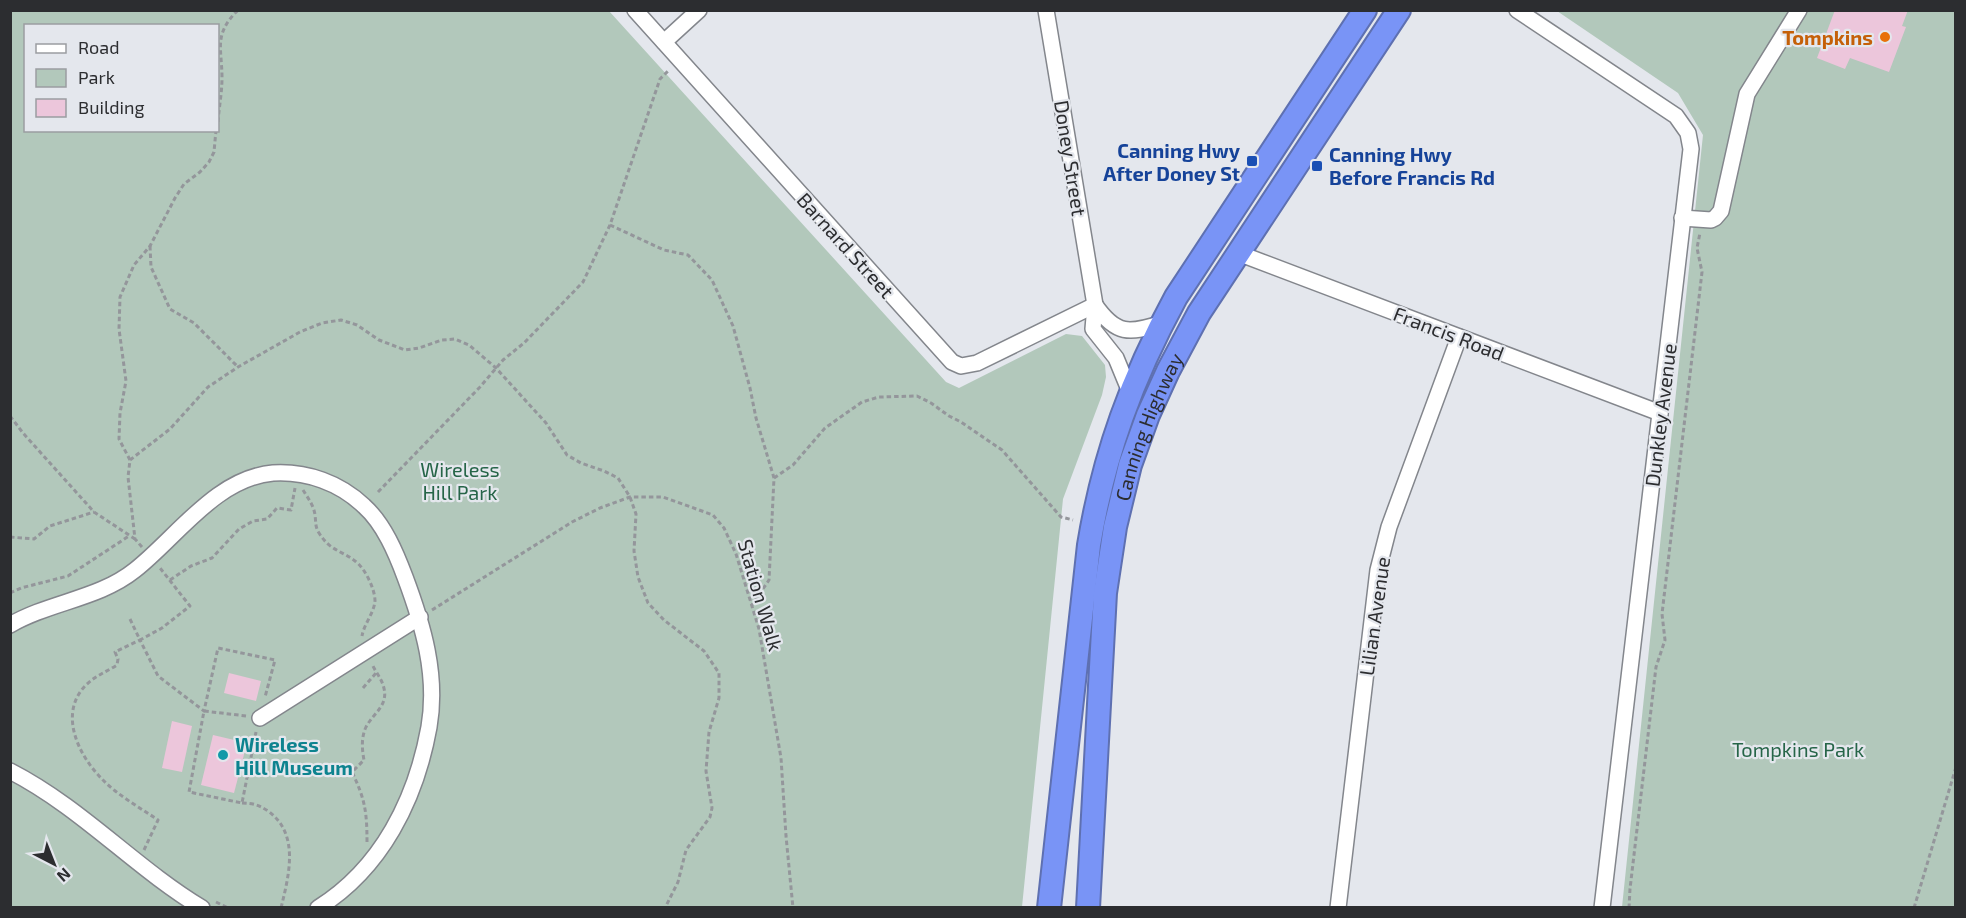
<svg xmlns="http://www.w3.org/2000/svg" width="1966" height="918" font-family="'Exo 2',sans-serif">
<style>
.green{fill:#b2c8bb;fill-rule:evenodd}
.building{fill:#ecc6db}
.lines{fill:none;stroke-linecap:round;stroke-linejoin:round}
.minor-casing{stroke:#83868c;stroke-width:18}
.highway-casing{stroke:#5e70b1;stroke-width:26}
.path{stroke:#94969b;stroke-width:3;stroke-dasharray:4.5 3;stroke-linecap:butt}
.minor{stroke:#fff;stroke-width:15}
.highway{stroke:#7994f6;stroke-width:22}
.food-dot{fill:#e8710a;stroke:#e4e7ed;stroke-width:2}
.transit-dot{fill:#1a4fb4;stroke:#e4e7ed;stroke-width:2}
.culture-dot{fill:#0f9aa8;stroke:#e4e7ed;stroke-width:2}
.labels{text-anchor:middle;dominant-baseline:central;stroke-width:4.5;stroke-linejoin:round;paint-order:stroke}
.food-label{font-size:20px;font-weight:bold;fill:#c56008;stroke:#e4e7ed;text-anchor:end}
.transit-label{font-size:20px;font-weight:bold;fill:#164399;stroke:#e4e7ed;text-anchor:end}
.street-label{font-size:20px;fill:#2c2d30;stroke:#e4e7ed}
.park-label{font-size:20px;fill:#266548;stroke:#e4e7ed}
.culture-label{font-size:20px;font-weight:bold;fill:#0d838f;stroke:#e4e7ed;text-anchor:start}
</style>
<rect width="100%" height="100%" fill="#e4e7ed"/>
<g class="green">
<path d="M10,11H609L946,382L959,388L1066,334L1082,336L1105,365L1106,377L1102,395L1063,499L1022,907H11ZM26,26H218V130H26Z"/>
<polygon points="1557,11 1955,11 1955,907 1622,907 1703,135 1678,93"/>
</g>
<g class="building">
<polygon points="1835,10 1908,10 1902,26 1906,27 1889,72 1850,58 1845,69 1817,58"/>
<polygon points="229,673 261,681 256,701 224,693"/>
<polygon points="172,721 192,726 182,772 162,768"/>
<polygon points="213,735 247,743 234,793 201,785"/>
</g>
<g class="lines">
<g class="minor-casing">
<g id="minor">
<polyline points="635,10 952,362 961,366 977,363 1095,305"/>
<polyline points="1046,10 1095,305 1093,329 1116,358 1130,392"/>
<polyline points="1517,10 1676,116 1688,133 1691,149 1602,908"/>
<polyline points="664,42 699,10"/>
<polyline points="1682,218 1711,220 1715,218 1721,211 1747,94 1799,10"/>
<polyline points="1238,253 1660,413"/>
<path d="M1095,305C1116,335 1129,334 1162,323"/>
<path d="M10,625C49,602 99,599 135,570C177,537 216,478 273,473C307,471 340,483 364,506C384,524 396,553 405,577C423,625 438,675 429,727C416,799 382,868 318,908"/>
<polyline points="260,718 420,617"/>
<path d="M10,771C82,808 134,867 202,908"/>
<polyline points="1338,908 1378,570 1389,527 1459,337"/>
</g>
</g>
<g class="highway-casing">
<g id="highway">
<path d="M1049,908L1089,545C1104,454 1132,378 1176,297L1365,10"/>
<path id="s1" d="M1088,908L1105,593L1115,527L1130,465L1148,415L1168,371L1199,313L1399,10"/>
</g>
</g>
<g class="path">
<path d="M218,122C219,107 222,93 222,78C222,48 213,35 238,10"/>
<polyline points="610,225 664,250 688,255 712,280 733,326 750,388 756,418 774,478 769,580 752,605"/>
<polyline points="150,246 151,267 170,309 194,323 238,367"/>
<polyline points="10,416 23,433 94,512 135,539"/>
<polyline points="130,460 119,439 120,413 126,381 119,329 120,297 134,265 150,246 175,198 184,184 200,172 209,162 214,152 216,130"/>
<polyline points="774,478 793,465 825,428 862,402 879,397 917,396 931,403 949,416 961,422 1002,450 1061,517 1073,520"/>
<path d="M303,490C308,498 314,506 315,515C316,522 315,527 319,533C330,551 341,550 355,561C365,568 375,589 375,601C374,613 364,624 362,636"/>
<polyline points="378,492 480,387 503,360 524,343 583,282 610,225 660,79 669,70"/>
<polyline points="10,537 34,539 50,526 94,512"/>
<polyline points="142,547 135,539 128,477 130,460 170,429 208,387 238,367 300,332 322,323 341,320 357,325 379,340 405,350 419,348 442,340 455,339 469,345 496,368 546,423 567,455 581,463 604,471 618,478 630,497 636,514 634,551 638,577 648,603 664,620 704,651 719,673 719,698 709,732 706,771 712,808 710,817 686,850 678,882 665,908"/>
<polyline points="170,580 191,566 212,558 239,529 253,521 267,519 277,508 291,510 295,488"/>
<polyline points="10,593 21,588 68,576 129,536"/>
<polyline points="432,610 572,522 600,508 630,497 663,497 713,515 724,528 736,554 759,629 781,758 786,836 793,908"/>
<polyline points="130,619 140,640 162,628 190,606 160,568"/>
<polyline points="363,688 376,673"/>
<polyline points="246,716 204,711 189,792 242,803 256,732"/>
<path d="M242,803C253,803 259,805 268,811C300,834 289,875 281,908"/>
<path d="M367,842C367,812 365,799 352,772L364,760C362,749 361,738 366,727C374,712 390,705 383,685C381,678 375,671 372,664"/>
<path d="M144,850L158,820C139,807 117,795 102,779C78,755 58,713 86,685C95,676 106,672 117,665L118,659L115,652L140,640L158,676L204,711L218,648L275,660L265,697"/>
<polyline points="216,902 228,908"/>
<polyline points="1629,908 1630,889 1656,667 1665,640 1662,614 1702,272 1697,248 1700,233"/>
<polyline points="1914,908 1956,767"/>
</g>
<use href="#minor" class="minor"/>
<use href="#highway" class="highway"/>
</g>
<circle class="food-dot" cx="1885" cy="37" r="6"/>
<g class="transit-dot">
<rect x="1246" y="155" width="12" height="12" rx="3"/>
<rect x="1311" y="160" width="12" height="12" rx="3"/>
</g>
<circle class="culture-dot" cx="223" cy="755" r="6"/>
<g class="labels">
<g class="food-label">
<text x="1873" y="37">Tompkins</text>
</g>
<g class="transit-label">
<text x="1240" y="150">Canning Hwy<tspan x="1240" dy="23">After Doney St</tspan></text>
<text x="1329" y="154" text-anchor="start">Canning Hwy<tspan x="1329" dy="23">Before Francis Rd</tspan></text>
</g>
<g class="street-label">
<text transform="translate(1071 158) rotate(81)">Doney Street</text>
<text transform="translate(846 245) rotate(48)">Barnard Street</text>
<text transform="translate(1449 333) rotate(21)">Francis Road</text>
<text transform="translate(1660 415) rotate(-83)">Dunkley Avenue</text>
<text stroke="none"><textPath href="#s1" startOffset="488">Canning Highway</textPath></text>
<text transform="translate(761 595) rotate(74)">Station Walk</text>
<text transform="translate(1374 616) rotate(-82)">Lilian Avenue</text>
</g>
<g class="park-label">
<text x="460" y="469">Wireless<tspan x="460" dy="23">Hill Park</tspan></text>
<text x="1798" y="749">Tompkins Park</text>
</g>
<g class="culture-label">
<text x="235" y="744">Wireless<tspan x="235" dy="23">Hill Museum</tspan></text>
</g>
</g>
<rect width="1966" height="918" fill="none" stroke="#2c2d30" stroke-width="24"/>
<rect x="24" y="24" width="195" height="108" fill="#e4e7ed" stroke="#9a9da1" stroke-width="1.5"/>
<rect x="36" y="44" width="30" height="9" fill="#ffffff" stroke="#9a9da1" stroke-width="1.5"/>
<text x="78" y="54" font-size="18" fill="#2c2d30">Road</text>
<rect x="36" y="69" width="30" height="18" fill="#b2c8bb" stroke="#9a9da1" stroke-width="1.5"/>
<text x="78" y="84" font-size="18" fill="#2c2d30">Park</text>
<rect x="36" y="99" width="30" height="18" fill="#ecc6db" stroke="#9a9da1" stroke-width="1.5"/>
<text x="78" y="114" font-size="18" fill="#2c2d30">Building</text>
<g transform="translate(54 864) rotate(138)" stroke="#e4e7ed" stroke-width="4.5" paint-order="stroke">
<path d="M0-4.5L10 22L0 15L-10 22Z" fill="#2c2d30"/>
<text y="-9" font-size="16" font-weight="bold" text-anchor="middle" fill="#2c2d30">N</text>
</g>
</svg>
